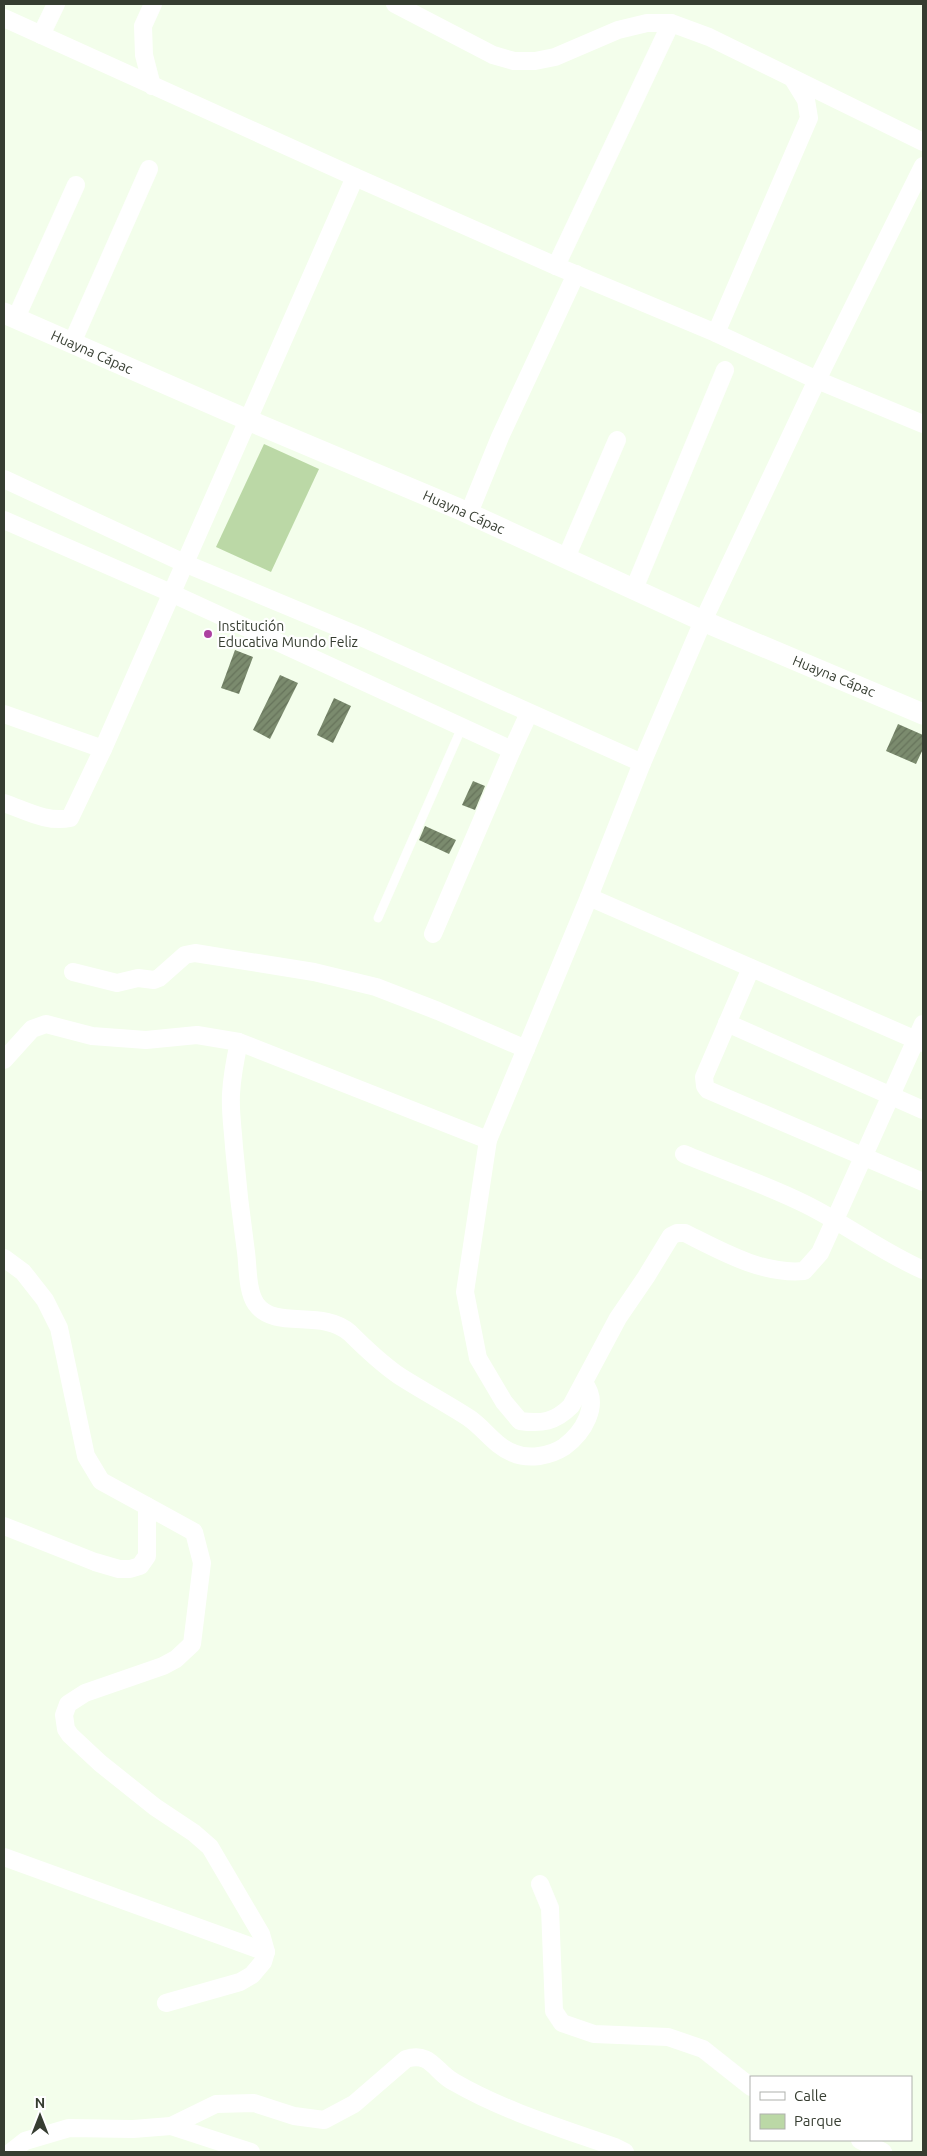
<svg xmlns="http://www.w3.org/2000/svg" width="927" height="2156" font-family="Ubuntu,sans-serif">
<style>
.green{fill:#bbd8a6}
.building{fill:url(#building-hatch)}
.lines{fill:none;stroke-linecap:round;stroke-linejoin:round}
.service{stroke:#fff;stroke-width:9}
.minor{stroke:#fff;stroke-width:18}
.tertiary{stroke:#fff;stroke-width:21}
.poi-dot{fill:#ad41a1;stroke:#fff;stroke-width:2}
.labels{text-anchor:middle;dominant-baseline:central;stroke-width:4.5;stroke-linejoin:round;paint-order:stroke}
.street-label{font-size:14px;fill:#363d31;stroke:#fff}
.poi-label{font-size:14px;fill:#363d31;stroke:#fff;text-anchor:start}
</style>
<defs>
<pattern id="building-hatch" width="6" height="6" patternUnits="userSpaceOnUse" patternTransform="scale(1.25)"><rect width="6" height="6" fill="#7b8b6e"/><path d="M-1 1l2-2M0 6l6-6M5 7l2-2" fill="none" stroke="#66735b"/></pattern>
</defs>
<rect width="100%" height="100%" fill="#f3feeb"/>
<polygon class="green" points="264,444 319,469 271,572 216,547"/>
<g class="building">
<polygon points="235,650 253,657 239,694 221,688"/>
<polygon points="280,675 298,683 270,739 253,730"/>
<polygon points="334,698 351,706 333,743 317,735"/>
<polygon points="898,724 923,735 923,749 916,764 886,751"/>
<polygon points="473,781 485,786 475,810 462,805"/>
<polygon points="425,826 456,840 449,854 419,840"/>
</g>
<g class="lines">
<polyline class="service" points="378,918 462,727"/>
<g class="minor">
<polyline points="395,4 493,55 514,61 535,61 555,57 618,30 647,23 671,23 709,37 923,142"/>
<polyline points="4,18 355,177 556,266 716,333 817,380 923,424"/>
<polyline points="41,35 56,4"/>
<polyline points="152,86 144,55 143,26 153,4"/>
<path d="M923,166L817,380L703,621L642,763L589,897L488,1140L465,1292L478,1358L504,1402L520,1421C542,1424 555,1422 571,1406L618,1318L646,1277L671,1236L677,1233H685C721,1251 763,1275 804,1271L820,1253L923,1024"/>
<polyline points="556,266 671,23"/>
<polyline points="16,318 76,185"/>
<polyline points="716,333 809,118 806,100 793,79"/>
<polyline points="72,343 149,169"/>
<polyline points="4,479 184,563 359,636 642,763"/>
<polyline points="469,513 500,437 576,274"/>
<polyline points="4,520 171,593 512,750"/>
<polyline points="566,558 617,440"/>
<polyline points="634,589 725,370"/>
<polyline points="4,714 103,749"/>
<path d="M4,803C25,810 47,823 70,818L103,749L355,177"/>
<polyline points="589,897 923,1043"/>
<polyline points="433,934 512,750 529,713"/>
<polyline points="751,968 704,1077 705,1086 708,1090 923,1182"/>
<polyline points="73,972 117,983 138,978 154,980 159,978 185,955 195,953 314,972 376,987 438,1011 526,1049"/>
<polyline points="727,1023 923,1110"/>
<path d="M239,1042C235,1060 232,1077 231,1094C230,1112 233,1130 234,1147C237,1182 241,1217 246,1252C248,1267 247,1291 256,1304C275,1331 322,1308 350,1333C365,1348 381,1363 398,1375C421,1390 446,1403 469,1418C485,1429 495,1446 513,1453C529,1460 550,1456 564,1447C583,1433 601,1405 584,1383"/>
<polyline points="4,1060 32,1029 46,1024 92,1036 146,1040 197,1035 239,1042 488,1140"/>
<path d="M684,1154C724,1171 768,1185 807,1205C847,1225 882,1252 923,1270"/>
<polyline points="4,1258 23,1272 45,1300 59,1328 86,1456 101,1481 194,1532 202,1563 192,1644 176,1659 163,1666 85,1693 68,1704 64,1715 66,1729 70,1735 100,1763 155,1807 194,1833 210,1847 261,1934 266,1952 263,1962 252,1975 240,1982 166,2003"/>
<polyline points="4,1526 95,1562 119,1569 130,1569 140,1566 147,1556 147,1506"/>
<polyline points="4,1857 266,1952"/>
<polyline points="540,1884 550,1908 554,2011 562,2023 594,2034 668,2037 703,2049 751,2087"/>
<polyline points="171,2126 251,2152"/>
<polyline points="860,2140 883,2152"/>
<path d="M11,2152L25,2141L69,2128L133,2129L171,2126L216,2104L254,2103L294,2116L324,2120L354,2104L406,2059C431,2051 435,2072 454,2082C504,2111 561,2128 615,2147L625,2152"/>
</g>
<polyline class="tertiary" points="4,313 248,420 459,509 703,621 923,714"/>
</g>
<circle class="poi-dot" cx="208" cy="634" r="5"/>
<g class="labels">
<g class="street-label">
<text transform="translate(92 352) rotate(24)">Huayna Cápac</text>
<text transform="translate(464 512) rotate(24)">Huayna Cápac</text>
<text transform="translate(834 676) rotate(22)">Huayna Cápac</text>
</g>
<g class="poi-label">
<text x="218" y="626">Institución<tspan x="218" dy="16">Educativa Mundo Feliz</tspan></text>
</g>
</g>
<rect width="927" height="2156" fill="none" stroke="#363d31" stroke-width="10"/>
<rect x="750" y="2076" width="162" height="65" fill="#ffffff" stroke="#afb1ad"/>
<rect x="760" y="2092" width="25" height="8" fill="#ffffff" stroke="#afb1ad"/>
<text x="794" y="2101" font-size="15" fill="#363d31">Calle</text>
<rect x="760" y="2114" width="25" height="15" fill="#bbd8a6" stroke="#afb1ad"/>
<text x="794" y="2126" font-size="15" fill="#363d31">Parque</text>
<g transform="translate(40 2116)" stroke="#ffffff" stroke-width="4" paint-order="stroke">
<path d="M0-4L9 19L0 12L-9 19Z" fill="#363d31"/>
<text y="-8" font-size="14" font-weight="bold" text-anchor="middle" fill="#363d31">N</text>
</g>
</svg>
